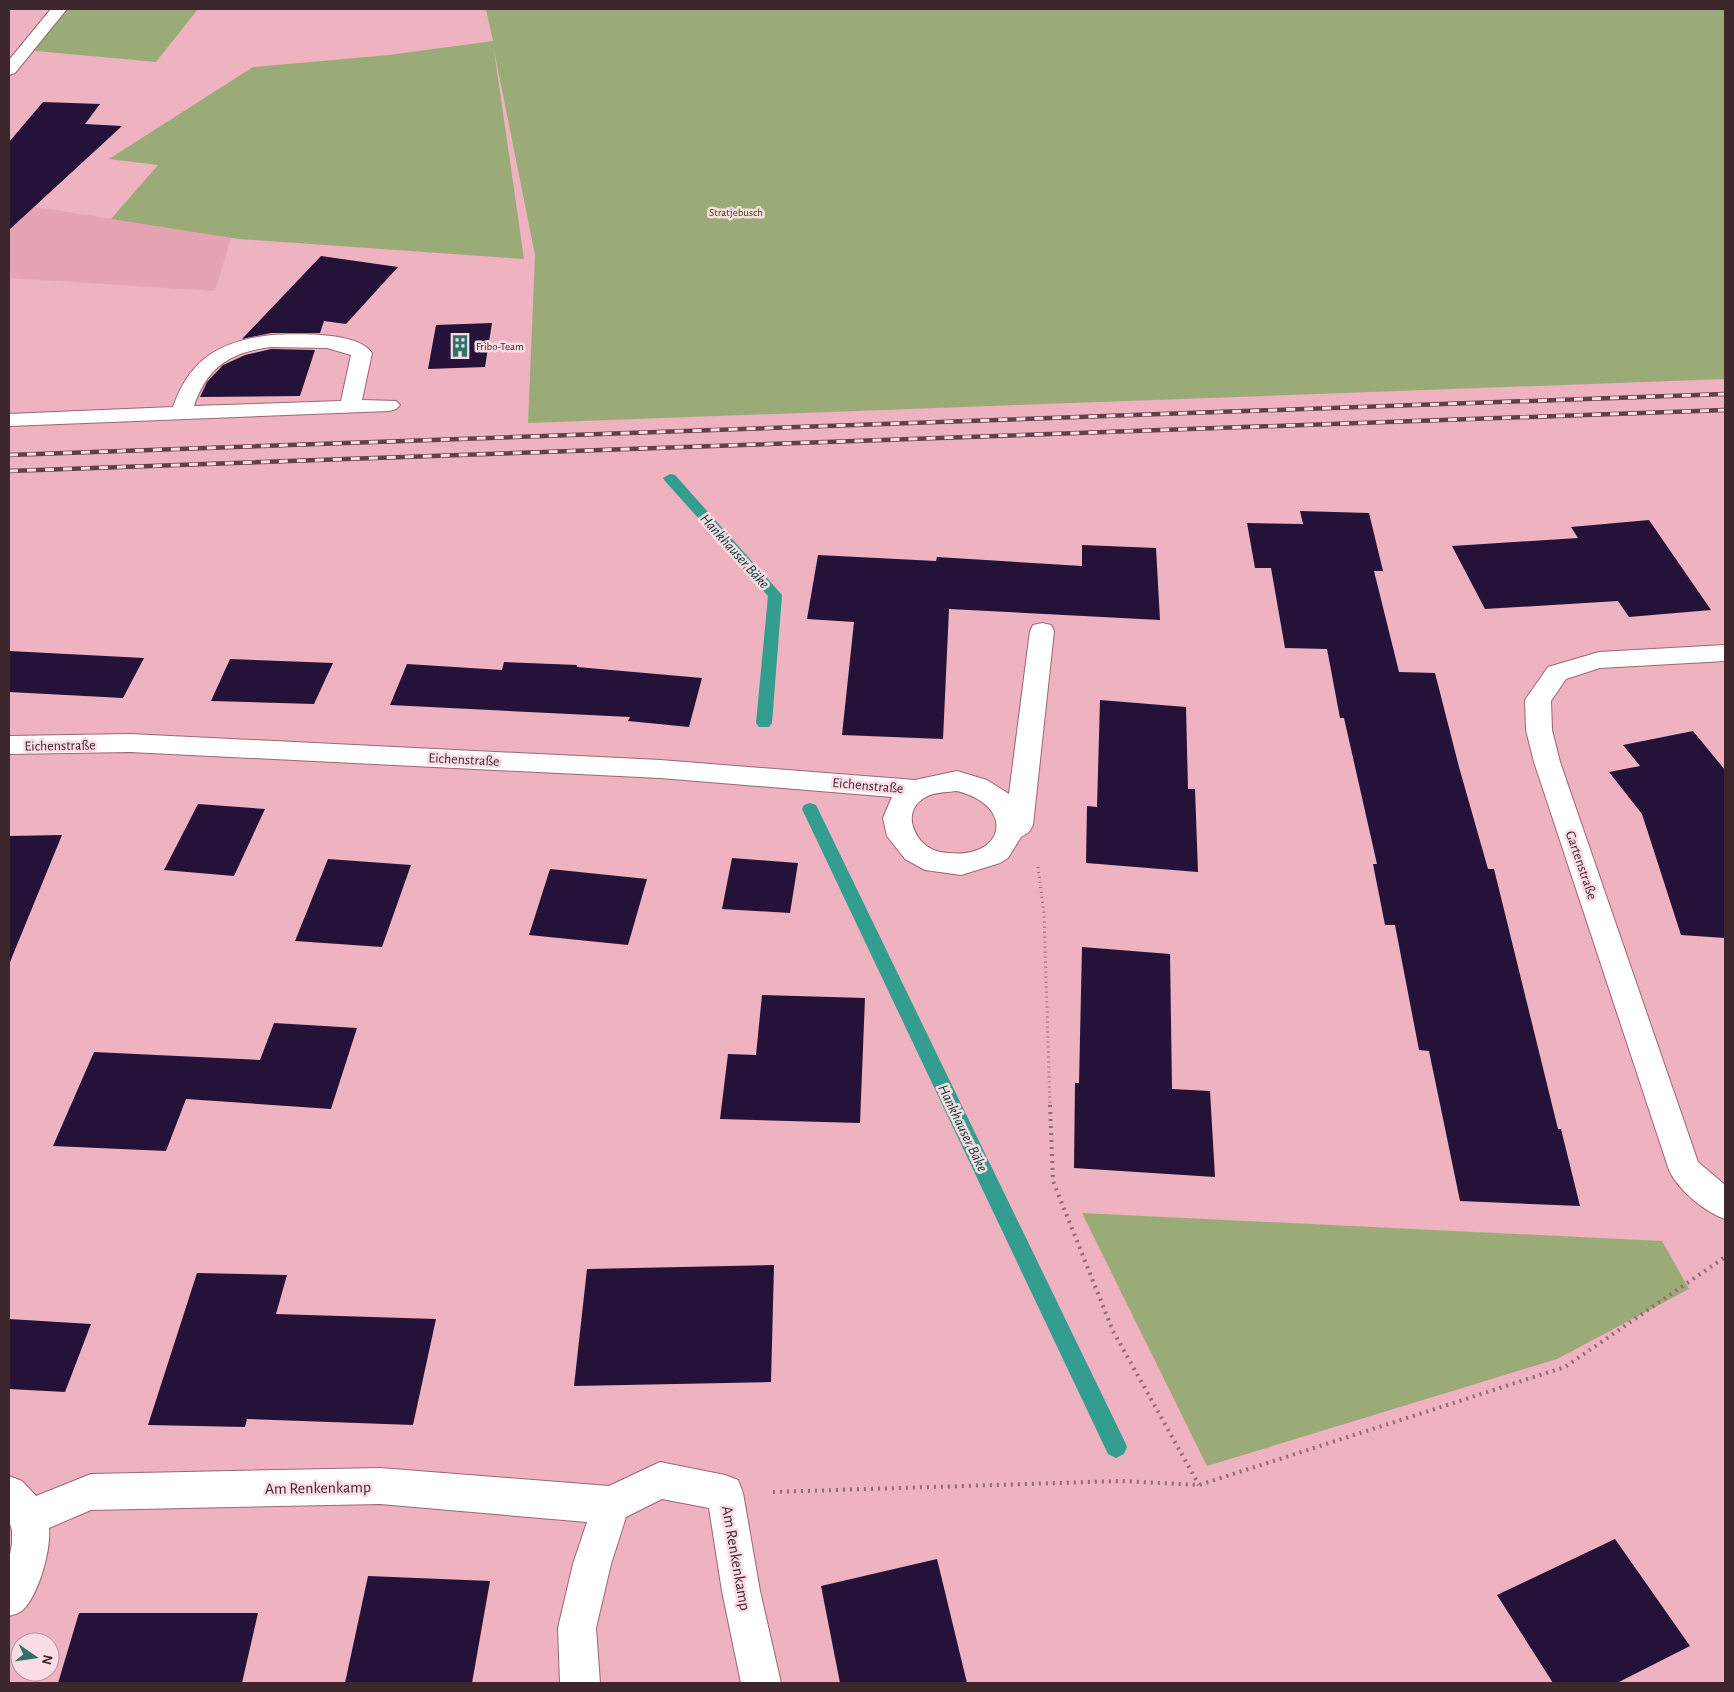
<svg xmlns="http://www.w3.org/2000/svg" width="1734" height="1692" viewBox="0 0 1734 1692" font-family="'Alegreya Sans',sans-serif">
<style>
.built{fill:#e6a3b4}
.green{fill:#9bab78}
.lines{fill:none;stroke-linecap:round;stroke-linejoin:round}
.stream{fill:#339d8f;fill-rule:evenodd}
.building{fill:#241238}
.minor-casing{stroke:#9c6674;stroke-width:2}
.path-far1{stroke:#926a74;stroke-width:3;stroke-dasharray:1 4;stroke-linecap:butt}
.path{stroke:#926a74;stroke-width:4;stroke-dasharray:2 5;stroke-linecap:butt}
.minor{fill:#fff;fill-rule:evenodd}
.rail-casing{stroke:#604149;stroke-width:4.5}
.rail{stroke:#fcdce3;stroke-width:3;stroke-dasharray:9;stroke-linecap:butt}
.labels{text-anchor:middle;stroke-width:5;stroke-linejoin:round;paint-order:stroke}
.far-park-label{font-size:11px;fill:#3a4902;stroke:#fcdce3}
.far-poi-label{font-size:11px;fill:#3d262c;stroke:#fcdce3;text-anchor:start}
.street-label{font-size:14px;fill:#3d262c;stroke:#fcdce3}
.water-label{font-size:15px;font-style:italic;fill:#00423b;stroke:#fcdce3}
.near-street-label{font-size:16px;fill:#3d262c;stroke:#fcdce3}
</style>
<rect width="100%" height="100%" fill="#eeb2c1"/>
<!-- built -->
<path class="built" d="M9,204L43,208L231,238L215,291L9,278Z"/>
<!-- green -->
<g class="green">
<path d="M59,9H198L156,62L25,50Z"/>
<path d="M486,9H1725V379L528,423L535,255L494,50L524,259L238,239L111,219L158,165L109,159L253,67L389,55L493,41Z"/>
<path d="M1082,1213L1662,1241L1689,1289L1557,1359L1207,1466Z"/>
</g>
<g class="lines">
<!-- stream -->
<g class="stream">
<path d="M670,474L675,475L782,595L772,723L769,727H759L756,723L768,596L665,481L663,478Z"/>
<path d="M810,803L816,805L818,809L1124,1440L1127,1447L1124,1454L1116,1458L1108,1454L802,809L804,805Z"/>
</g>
</g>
<!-- building -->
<g class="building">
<path d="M43,102L100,104L85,124L122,126L9,230V142Z"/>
<path d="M321,256L398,267L346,324L324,321L320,333H271L242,339Z"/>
<path d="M492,323L485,367L428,369L436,325Z"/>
<path d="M271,349L315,350L300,396L200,397L207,382L223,365L245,355Z"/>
<path d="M1300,511L1369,513L1383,571H1374L1399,672L1435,673L1459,767L1488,869H1494L1558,1129H1561L1580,1206L1460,1201L1429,1051L1419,1050L1395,925H1385L1373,864H1377L1344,718H1340L1327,649L1285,648L1271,568H1255L1247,523L1303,524Z"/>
<path d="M1649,520L1711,610L1629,617L1618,601L1485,609L1452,546L1578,538L1571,527Z"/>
<path d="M1082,545L1156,548L1160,620L949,609L943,739L842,735L854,622L807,619L818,555L936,561L937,557L1082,566Z"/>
<path d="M9,651L144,658L123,698L9,692Z"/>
<path d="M230,659L333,663L314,704L211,701Z"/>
<path d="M504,662L577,665V667L702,678L689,727L628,721L630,717L390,705L407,664L502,670Z"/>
<path d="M1100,700L1186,707L1188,789H1195L1198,872L1086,863L1087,806L1097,807Z"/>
<path d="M1693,731L1725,770V938L1681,935L1642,814L1609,772L1640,766L1623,745Z"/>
<path d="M198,804L265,809L234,876L164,870Z"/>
<path d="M62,835L10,962L9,961V836Z"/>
<path d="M732,858L798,863L790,913L722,909Z"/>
<path d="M328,859L411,865L382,947L295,941Z"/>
<path d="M550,869L647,879L628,945L529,935Z"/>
<path d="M1082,947L1170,954L1172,1089L1210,1091L1215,1177L1074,1168L1075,1083H1079Z"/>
<path d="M762,995L865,998L860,1123L720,1119L728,1054L756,1055Z"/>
<path d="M274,1023L357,1028L331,1109L186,1099L166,1151L53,1146L94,1052L260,1060Z"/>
<path d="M774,1265L771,1382L574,1386L587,1269Z"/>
<path d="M197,1273L287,1275L276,1314L436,1319L413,1425L247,1419L245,1427L148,1425Z"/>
<path d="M9,1319L91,1324L65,1392L9,1389Z"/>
<path d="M1615,1539L1690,1646L1617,1683H1553L1497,1595Z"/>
<path d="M937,1559L967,1683H840L821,1586Z"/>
<path d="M368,1576L490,1581L472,1683H345Z"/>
<path d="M79,1613H258L242,1683H58Z"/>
</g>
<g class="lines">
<defs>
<g id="minor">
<path d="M51,9H67L15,73L9,75V60Z"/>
<path d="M271,335C296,334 357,331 372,353L362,400L396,401L400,405L396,409L389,411L9,426V414L173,407C190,358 221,341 271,335ZM271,347L327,348L351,355L341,401L194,406C207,367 231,352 271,347Z"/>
<path d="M1042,623L1051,625L1054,631L1033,825L1029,832L1021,837L1008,858L1000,863L961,875L925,870L905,859L887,836L883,818L892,797L660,778L130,752L9,754V736L130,734L660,760L915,780L957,771L987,780L1009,794L1030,631L1033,625ZM957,791C1017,806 1004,859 949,853C939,853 928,849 921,841C907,824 908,804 930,795C938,792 949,792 957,791Z"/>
<path d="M1725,645V661L1600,668L1566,679L1551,701L1552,730L1560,762L1698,1162L1725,1185V1219C1705,1212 1678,1190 1669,1170L1534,762L1526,730L1525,700L1548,667L1599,652Z"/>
<path d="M660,1462L725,1475L738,1480L743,1493L760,1591L781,1683H741L722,1591L709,1508L662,1499L626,1517L611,1564L596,1628L600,1683H560L558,1628L573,1564L587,1522L380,1504L91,1510L49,1528C51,1550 39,1594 23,1610C20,1613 13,1615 9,1616V1559L12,1544V1530L9,1521V1476L22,1481L36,1496L91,1474L380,1468L609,1486Z"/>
</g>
</defs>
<!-- minor casing -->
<use href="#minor" class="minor-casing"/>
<!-- path-far1 -->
<path class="path-far1" d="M1038,867L1044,914L1050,1106"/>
<!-- path -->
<g class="path">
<path d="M1050,1105L1053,1181L1113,1331L1199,1485"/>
<path d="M773,1492L1121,1481L1199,1485L1565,1367L1725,1257"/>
</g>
<!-- minor -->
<use href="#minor" class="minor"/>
<defs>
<g id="rail">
<path d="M9,455L1725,394"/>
<path d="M9,471L1725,410"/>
</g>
</defs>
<!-- rail casing -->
<use href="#rail" class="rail-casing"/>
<!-- rail -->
<use href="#rail" class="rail"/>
</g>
<!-- icons -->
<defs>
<symbol id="building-bare" viewBox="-9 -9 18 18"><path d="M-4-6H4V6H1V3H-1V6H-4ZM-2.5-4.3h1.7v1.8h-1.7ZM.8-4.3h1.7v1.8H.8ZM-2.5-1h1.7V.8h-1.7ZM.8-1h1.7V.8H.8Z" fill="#2d7369" stroke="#fcdce3" stroke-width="2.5" paint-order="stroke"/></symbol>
</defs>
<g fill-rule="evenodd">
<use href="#building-bare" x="444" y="330" width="32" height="32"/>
</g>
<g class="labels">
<!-- far-park labels -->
<g class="far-park-label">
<text x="736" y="216">Stratjebusch</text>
</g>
<!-- far-poi labels -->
<g class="far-poi-label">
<text x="476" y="350">Fribo-Team</text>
</g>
<!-- street labels -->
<g class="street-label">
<text transform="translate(60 745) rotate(-1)" y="5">Eichenstraße</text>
<text transform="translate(464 759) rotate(3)" y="5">Eichenstraße</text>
<text transform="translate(868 785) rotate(5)" y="5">Eichenstraße</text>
<text transform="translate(1582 865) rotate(71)" y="5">Gartenstraße</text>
</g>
<!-- water labels -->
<g class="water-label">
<text transform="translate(735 551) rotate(48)" y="5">Hankhauser Bäke</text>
<text transform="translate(963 1128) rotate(64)" y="5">Hankhauser Bäke</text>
</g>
<!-- near-street labels -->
<g class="near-street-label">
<text transform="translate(318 1487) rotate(-1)" y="6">Am Renkenkamp</text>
<text transform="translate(737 1558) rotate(80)" y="6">Am Renkenkamp</text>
</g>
</g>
<!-- border -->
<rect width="1734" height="1692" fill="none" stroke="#3d262c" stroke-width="20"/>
<!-- north arrow -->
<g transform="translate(35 1657) rotate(103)"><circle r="24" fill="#fcdce3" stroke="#b0939a"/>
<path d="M0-4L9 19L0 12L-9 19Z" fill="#2d7369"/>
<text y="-8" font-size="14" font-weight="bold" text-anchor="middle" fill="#3d262c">N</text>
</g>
</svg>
